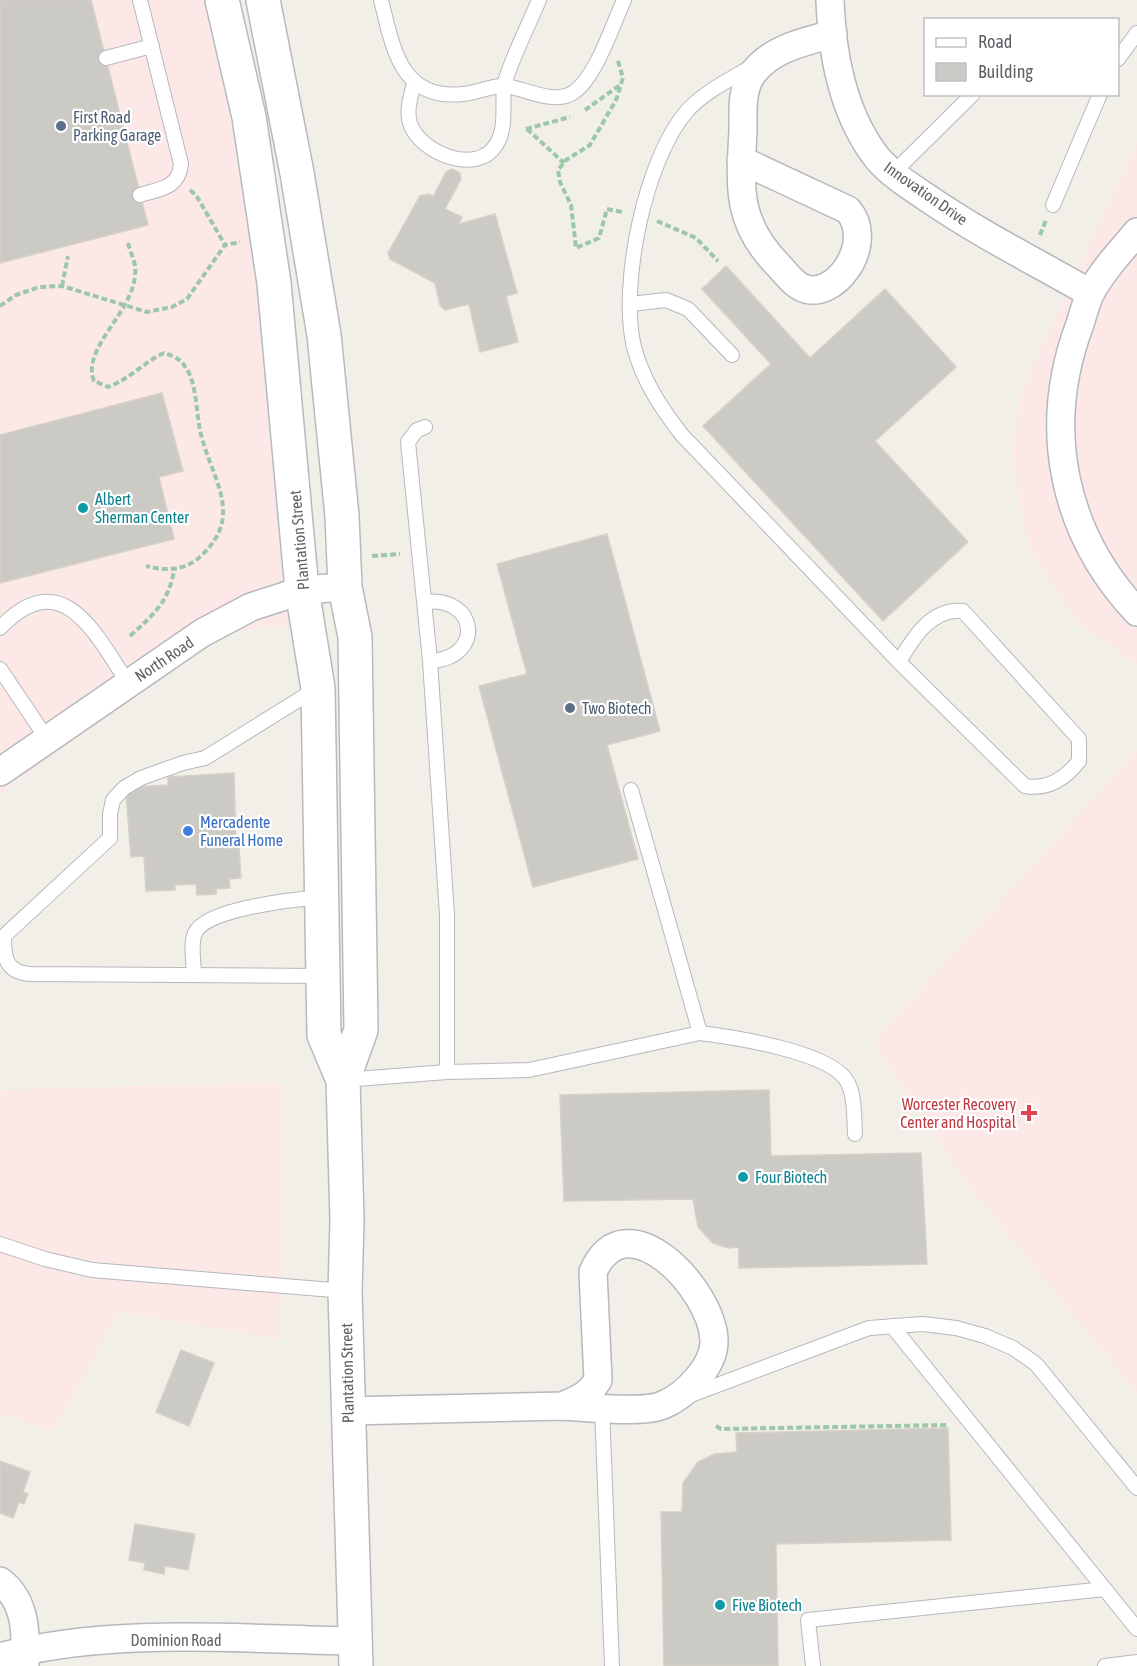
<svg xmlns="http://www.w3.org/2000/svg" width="1137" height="1666" viewBox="0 0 1137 1666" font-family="'Asap Condensed',sans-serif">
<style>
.medical{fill:#fce8e6}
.building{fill:#cccac5;stroke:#d6d1c6;stroke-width:1.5}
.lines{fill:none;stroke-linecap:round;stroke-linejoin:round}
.lane-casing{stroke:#b5b8bc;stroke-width:16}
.street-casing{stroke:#b5b8bc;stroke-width:30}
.secondary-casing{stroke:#b6babf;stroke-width:36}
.path{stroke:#9cc7a9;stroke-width:4;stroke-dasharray:6 3;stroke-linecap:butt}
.lane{stroke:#fff;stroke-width:14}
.street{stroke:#fff;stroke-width:27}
.secondary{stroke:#fff;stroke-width:33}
.service-dot{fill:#5c6f8a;stroke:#fff;stroke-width:2}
.culture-dot{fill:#0f9aa8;stroke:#fff;stroke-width:2}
.shop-dot{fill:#3f7fe0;stroke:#fff;stroke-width:2}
.health-dot{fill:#e0444e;stroke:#fff;stroke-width:2}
.labels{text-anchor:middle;stroke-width:4.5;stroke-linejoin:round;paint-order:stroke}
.service-label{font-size:16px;fill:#4e5e75;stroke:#fff;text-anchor:start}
.street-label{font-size:16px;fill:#5f6368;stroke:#fff}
.culture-label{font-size:16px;fill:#0d838f;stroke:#fff;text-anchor:start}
.shop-label{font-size:16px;fill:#366cbe;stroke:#fff;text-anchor:start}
.health-label{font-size:16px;fill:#be3a42;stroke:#fff;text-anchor:end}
</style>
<rect width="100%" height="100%" fill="#f1efe8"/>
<!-- medical -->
<g class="medical">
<path d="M0,0H205L258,249L294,624L227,633L0,793Z"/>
<path d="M1137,142V665L1076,622L1029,548L1011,454L1022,390Z"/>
<path d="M1137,750V1394L968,1185L874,1041Z"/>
<path d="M282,1082L280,1340L118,1311L55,1431L0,1414V1090Z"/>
</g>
<!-- building -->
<g class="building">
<path d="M0,0H91L148,225L0,263Z"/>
<path d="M452,169L460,173L461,179L445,209L462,217L459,224L495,214L517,293L506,296L518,342L480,352L469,304L445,310L440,305L435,283L390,259L388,253L420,196L429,194L433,197L446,172Z"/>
<path d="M726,266L810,358L885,289L956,367L875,441L968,542L883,621L703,426L771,364L702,289Z"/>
<path d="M162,393L183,471L159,477L174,539L0,583V435Z"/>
<path d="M607,534L660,731L607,745L638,859L533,887L479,686L527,674L497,564Z"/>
<path d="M234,773L236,847H239L241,878L229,879L230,888L216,889V894L197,895L196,884L175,885V890L146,891L144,856L131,857L126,794L133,787L168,785V777Z"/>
<path d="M769,1090L771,1156L921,1153L927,1264L739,1268V1247L728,1248L713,1243L698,1227L693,1199L564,1201L560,1095Z"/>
<path d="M181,1350L214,1363L189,1426L156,1412Z"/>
<path d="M948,1428L951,1540L776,1544L778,1666H664L661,1512H682L683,1483L698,1462L715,1454L737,1452L736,1433Z"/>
<path d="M0,1461L30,1472L23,1492L28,1494L24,1504L19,1502L13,1518L0,1513Z"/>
<path d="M135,1524L195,1534L188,1570L165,1566L164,1574L144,1570L145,1563L129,1560Z"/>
</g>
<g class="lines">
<defs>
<g id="lane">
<path d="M140,0L181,164C179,188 160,189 140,195"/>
<path d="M381,0C393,47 400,101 463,94C477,93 495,84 508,86C527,90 556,105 574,92C596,77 613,24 624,0"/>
<path d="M106,58L152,46"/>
<path d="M1118,59L1137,33"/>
<path d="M751,67C729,80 704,92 687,111C645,159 619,286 634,347C643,381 661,408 682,435L899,662L1025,786C1048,790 1065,779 1079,761V739L963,611C931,608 913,638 899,662"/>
<path d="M414,83C411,96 406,110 410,123C419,153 477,176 496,145C507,128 502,105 504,86C508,66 530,22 539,0"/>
<path d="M893,173L973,94"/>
<path d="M1053,205L1100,94"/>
<path d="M631,304L666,300L688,309L732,355"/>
<path d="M425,602C478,596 485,658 430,661"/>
<path d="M0,628C62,563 95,633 128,683"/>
<path d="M0,669L47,739"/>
<path d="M316,689L205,758L183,763L141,778L124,788L113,800L110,814V838L4,936C4,957 5,972 30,974L323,976"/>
<path d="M194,975C194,963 190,944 195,933C206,908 298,899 323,897"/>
<path d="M700,1033C732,1037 834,1052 848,1083C855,1098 854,1117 855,1134"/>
<path d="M447,1072L529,1070L700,1033L631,790"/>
<path d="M343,1080L447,1072V915L430,661L408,442L417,430L425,427"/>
<path d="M0,1244L45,1259L92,1270L345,1291"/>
<path d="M892,1326L1137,1629"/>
<path d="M691,1395L869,1328L923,1324L956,1328L985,1336L1013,1348L1036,1364L1137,1488"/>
<path d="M602,1408L612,1666"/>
<path d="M813,1666L808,1620L1105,1589"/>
<path d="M1105,1666L1137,1662"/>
</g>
<g id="street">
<path d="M830,0C832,55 843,115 878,159C892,175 911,187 929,199C980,234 1036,262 1090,293"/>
<path d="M741,160L848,210C877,244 833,304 801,287C792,283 785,272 778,265C736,222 740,187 743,131C743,112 741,89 753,73C772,48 804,42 833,34"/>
<path d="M1137,232C1121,251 1102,271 1090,294C1086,303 1083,314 1080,324C1041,427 1062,532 1137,612"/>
<path d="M0,772L202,633L251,607L285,596L302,590L345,587"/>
<path d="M348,1411L562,1406C578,1400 589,1395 598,1380L593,1272C626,1197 712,1289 714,1340C715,1366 685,1396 663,1405C643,1414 586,1407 562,1406"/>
<path d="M0,1581C27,1602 26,1634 25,1666"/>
<path d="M0,1657C108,1627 242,1639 353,1641"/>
</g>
<g id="secondary">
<path d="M222,0L249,117L274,283L302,590L318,688L324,1035L343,1080"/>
<path d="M263,0L297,173L324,335L342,516L345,587L355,637L361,1030L343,1080L347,1220L345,1291L356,1666"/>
</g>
</defs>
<!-- lane casing -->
<use href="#lane" class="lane-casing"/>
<!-- street casing -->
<use href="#street" class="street-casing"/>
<!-- secondary casing -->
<use href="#secondary" class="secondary-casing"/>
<!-- path -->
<g class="path">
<path d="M618,61L623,78L616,100L590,145L566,160L558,170L560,182L571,205L576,248L599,238L607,209L622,212"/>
<path d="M585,110L620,85"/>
<path d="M526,129L570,117"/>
<path d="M527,129L564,163"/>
<path d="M190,190L196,195L225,245"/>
<path d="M657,221L696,238L718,261"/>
<path d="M1040,235L1046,220"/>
<path d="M128,243C130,251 134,259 135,266C140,309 80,346 94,381L108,387C130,379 144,362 164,353C174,356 181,359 186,368C197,384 196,412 200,430C210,478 246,514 201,556C185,571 165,571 146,566"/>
<path d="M62,286L68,256"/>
<path d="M0,306L16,295L39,287L62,286L147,312L172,307L187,299L225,245L240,242"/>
<path d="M372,556L400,554"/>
<path d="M130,636C153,615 169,602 174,570"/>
<path d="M716,1426L721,1429L948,1425"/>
</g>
<!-- lane -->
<use href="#lane" class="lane"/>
<!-- street -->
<use href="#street" class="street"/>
<!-- secondary -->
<use href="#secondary" class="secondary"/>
</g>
<!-- markers -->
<g class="service-dot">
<circle cx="61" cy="126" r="6"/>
<circle cx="570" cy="708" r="6"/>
</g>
<g class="culture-dot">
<circle cx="83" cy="508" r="6"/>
<circle cx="743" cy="1177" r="6"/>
<circle cx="720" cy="1605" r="6"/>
</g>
<circle class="shop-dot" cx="188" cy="831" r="6"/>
<path class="health-dot" d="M1026 1104h6v6h6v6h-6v6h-6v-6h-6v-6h6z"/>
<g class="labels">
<!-- service labels -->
<g class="service-label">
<text x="73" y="123">First Road<tspan x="73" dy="18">Parking Garage</tspan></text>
<text x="582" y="714">Two Biotech</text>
</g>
<!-- street labels -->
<g class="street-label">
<text transform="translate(926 193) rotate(35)" y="6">Innovation Drive</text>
<text transform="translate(299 540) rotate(-95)" y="6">Plantation Street</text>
<text transform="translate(164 659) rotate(-34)" y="6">North Road</text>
<text transform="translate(347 1373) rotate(-91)" y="6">Plantation Street</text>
<text x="176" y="1646">Dominion Road</text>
</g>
<!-- culture labels -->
<g class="culture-label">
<text x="95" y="505">Albert<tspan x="95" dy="18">Sherman Center</tspan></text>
<text x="755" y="1183">Four Biotech</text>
<text x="732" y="1611">Five Biotech</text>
</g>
<!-- shop labels -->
<g class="shop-label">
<text x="200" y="828">Mercadente<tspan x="200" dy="18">Funeral Home</tspan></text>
</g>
<!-- health labels -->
<g class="health-label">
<text x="1016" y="1110">Worcester Recovery<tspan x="1016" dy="18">Center and Hospital</tspan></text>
</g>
</g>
<!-- legend -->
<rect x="924" y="18" width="195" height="78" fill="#ffffff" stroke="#bfc1c3" stroke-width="1.5"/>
<rect x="936" y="38" width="30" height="9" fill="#ffffff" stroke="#bfc1c3" stroke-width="1.5"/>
<text x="978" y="48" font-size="18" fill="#5f6368">Road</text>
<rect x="936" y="63" width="30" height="18" fill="#cccac5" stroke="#bfc1c3" stroke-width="1.5"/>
<text x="978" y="78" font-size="18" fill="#5f6368">Building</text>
</svg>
